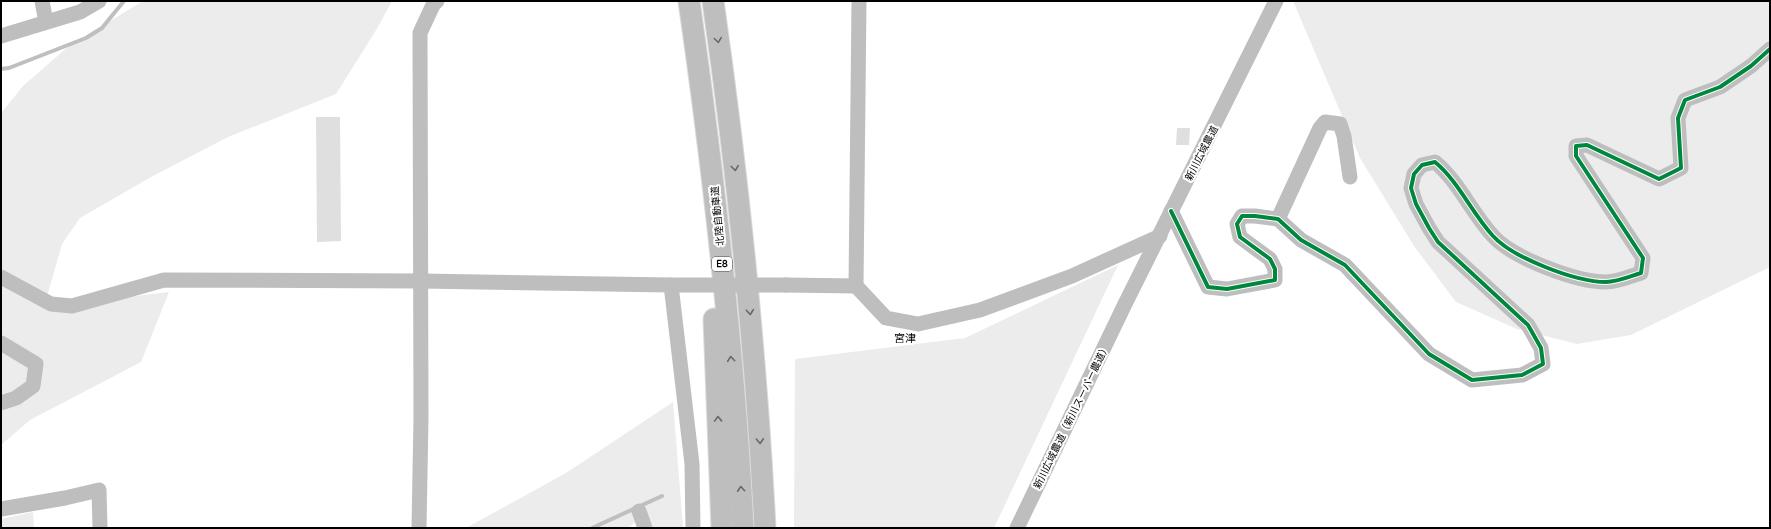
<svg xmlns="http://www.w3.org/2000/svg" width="1771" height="529" viewBox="0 0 1771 529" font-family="'Varela Round','Noto Sans JP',sans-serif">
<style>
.green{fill:#ececec}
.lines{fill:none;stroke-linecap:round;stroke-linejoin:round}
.stream{stroke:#bfbfbf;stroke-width:4}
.building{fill:#dfdfdf}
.highway-casing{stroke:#dbdbdb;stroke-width:23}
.minor{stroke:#bebebe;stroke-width:15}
.highway{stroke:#bebebe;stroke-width:21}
.minor-bridge{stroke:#bebebe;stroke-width:15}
.cycleway-casing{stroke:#fff;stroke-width:6}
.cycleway{stroke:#00873e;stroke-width:4}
.oneway{stroke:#686868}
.labels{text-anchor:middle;stroke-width:4;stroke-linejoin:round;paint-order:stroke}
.shield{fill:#fff;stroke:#4c4c4c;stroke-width:1}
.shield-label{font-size:9px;font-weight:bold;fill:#000}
.street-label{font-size:10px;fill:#000;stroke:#fff}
.neighbourhood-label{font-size:11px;fill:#000;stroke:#fff}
</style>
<rect width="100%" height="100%" fill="#fff"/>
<!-- green -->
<g class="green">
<path d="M143,1H392L378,27L336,94L228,137L151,177L80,218L62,244L44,307L169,292L141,362L30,420L1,445V113L23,86L69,46Z"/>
<path d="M1293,1H1770V267L1631,335L1577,344L1517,329L1456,302L1414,246L1360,158Z"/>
<path d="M1118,265L994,528H794L795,359L965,338Z"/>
<path d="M673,402L683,528H648L643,516L628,528H466L566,473Z"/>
<path d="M33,512L34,528H1V519Z"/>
</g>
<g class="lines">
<!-- stream -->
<g class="stream">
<path d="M1,69L9,68L86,38L102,28L124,1"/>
<path d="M592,528L662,496"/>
</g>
</g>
<!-- building -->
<g class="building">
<path d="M316,117H340L341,241L317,242Z"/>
<path d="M1177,128H1190L1189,145H1176Z"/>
</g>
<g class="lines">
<defs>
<g id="highway">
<path d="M689,1C714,176 734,352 743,528"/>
<path d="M713,1C738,176 756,351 765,528"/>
<path d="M714,319L722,528"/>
</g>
</defs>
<!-- highway casing -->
<use href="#highway" class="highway-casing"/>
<!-- minor -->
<g class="minor">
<path d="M42,1L46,22"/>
<path d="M859,1L856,286L886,318L918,324L980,310L1072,276L1160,236"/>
<path d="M1,36L80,12L99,1"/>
<path d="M1171,211L1208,287L1227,289L1275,280V269L1270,259L1240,237L1237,224L1242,216H1255L1278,219L1301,240L1345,265L1429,354L1472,380L1522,375L1543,364L1541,348L1528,325L1438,242L1429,228L1416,204L1411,188L1414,174L1422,165L1435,162C1459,182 1471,212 1493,236C1513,258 1576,282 1606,282C1617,282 1631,276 1641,273L1643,258L1576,156V146L1587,145L1659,179L1681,168L1678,118L1685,100L1720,87L1751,66L1770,49"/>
<path d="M1278,219L1320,128L1325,122L1340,124L1344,136L1350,177"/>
<path d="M1,277L51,304L72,306L164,280L421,281L671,285L692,464L693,528"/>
<path d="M786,285L856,286"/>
<path d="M1,343L36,364L33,386L16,398L1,403"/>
<path d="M1,509L65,498L99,490L100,528"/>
<path d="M639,511L645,528"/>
<path d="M419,528L421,418L420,33L433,5L437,1"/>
<path d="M1017,528L1125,304L1276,1"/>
</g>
<!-- highway -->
<use href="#highway" class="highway"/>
<!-- minor-bridge -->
<path class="minor-bridge" d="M671,285H786"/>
<defs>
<path id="cycleway" d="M1171,211L1208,287L1227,289L1275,280V269L1270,259L1240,237L1237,224L1242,216H1255L1278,219L1301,240L1345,265L1429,354L1472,380L1522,375L1543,364L1541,348L1528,325L1438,242L1429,228L1416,204L1411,188L1414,174L1422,165L1435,162C1459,182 1471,212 1493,236C1513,258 1576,282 1606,282C1617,282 1631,276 1641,273L1643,258L1576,156V146L1587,145L1659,179L1681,168L1678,118L1685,100L1720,87L1751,66L1770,49"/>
</defs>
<!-- cycleway casing -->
<use href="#cycleway" class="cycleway-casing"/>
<!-- cycleway -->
<use href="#cycleway" class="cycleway"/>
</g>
<!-- one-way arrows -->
<defs><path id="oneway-chevron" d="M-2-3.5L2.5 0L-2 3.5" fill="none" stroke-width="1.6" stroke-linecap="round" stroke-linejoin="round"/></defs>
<g class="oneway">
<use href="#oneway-chevron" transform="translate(718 40) rotate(82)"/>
<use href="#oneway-chevron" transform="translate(735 168) rotate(83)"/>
<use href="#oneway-chevron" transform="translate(750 312) rotate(85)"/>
<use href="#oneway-chevron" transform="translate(731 359) rotate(-95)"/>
<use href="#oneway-chevron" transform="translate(718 419) rotate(-92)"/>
<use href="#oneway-chevron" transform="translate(760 441) rotate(87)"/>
<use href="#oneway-chevron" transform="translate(741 489) rotate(-94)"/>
</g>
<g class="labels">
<!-- shield labels -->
<rect class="shield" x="712" y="257" width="20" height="14" rx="3"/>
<g class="shield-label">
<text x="722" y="267">E8</text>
</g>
<!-- street labels -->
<g class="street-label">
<text transform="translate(1201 153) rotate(-63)" y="4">新川広域農道</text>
<text transform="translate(717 216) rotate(-96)" y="4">北陸自動車道</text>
<text transform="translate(1071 416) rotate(-64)" y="4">新川広域農道（新川スーパー農道）</text>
</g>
<!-- neighbourhood labels -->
<g class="neighbourhood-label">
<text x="905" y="342">宮津</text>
</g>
</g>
<!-- border -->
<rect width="1771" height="529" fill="none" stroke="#000000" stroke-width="4"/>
</svg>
